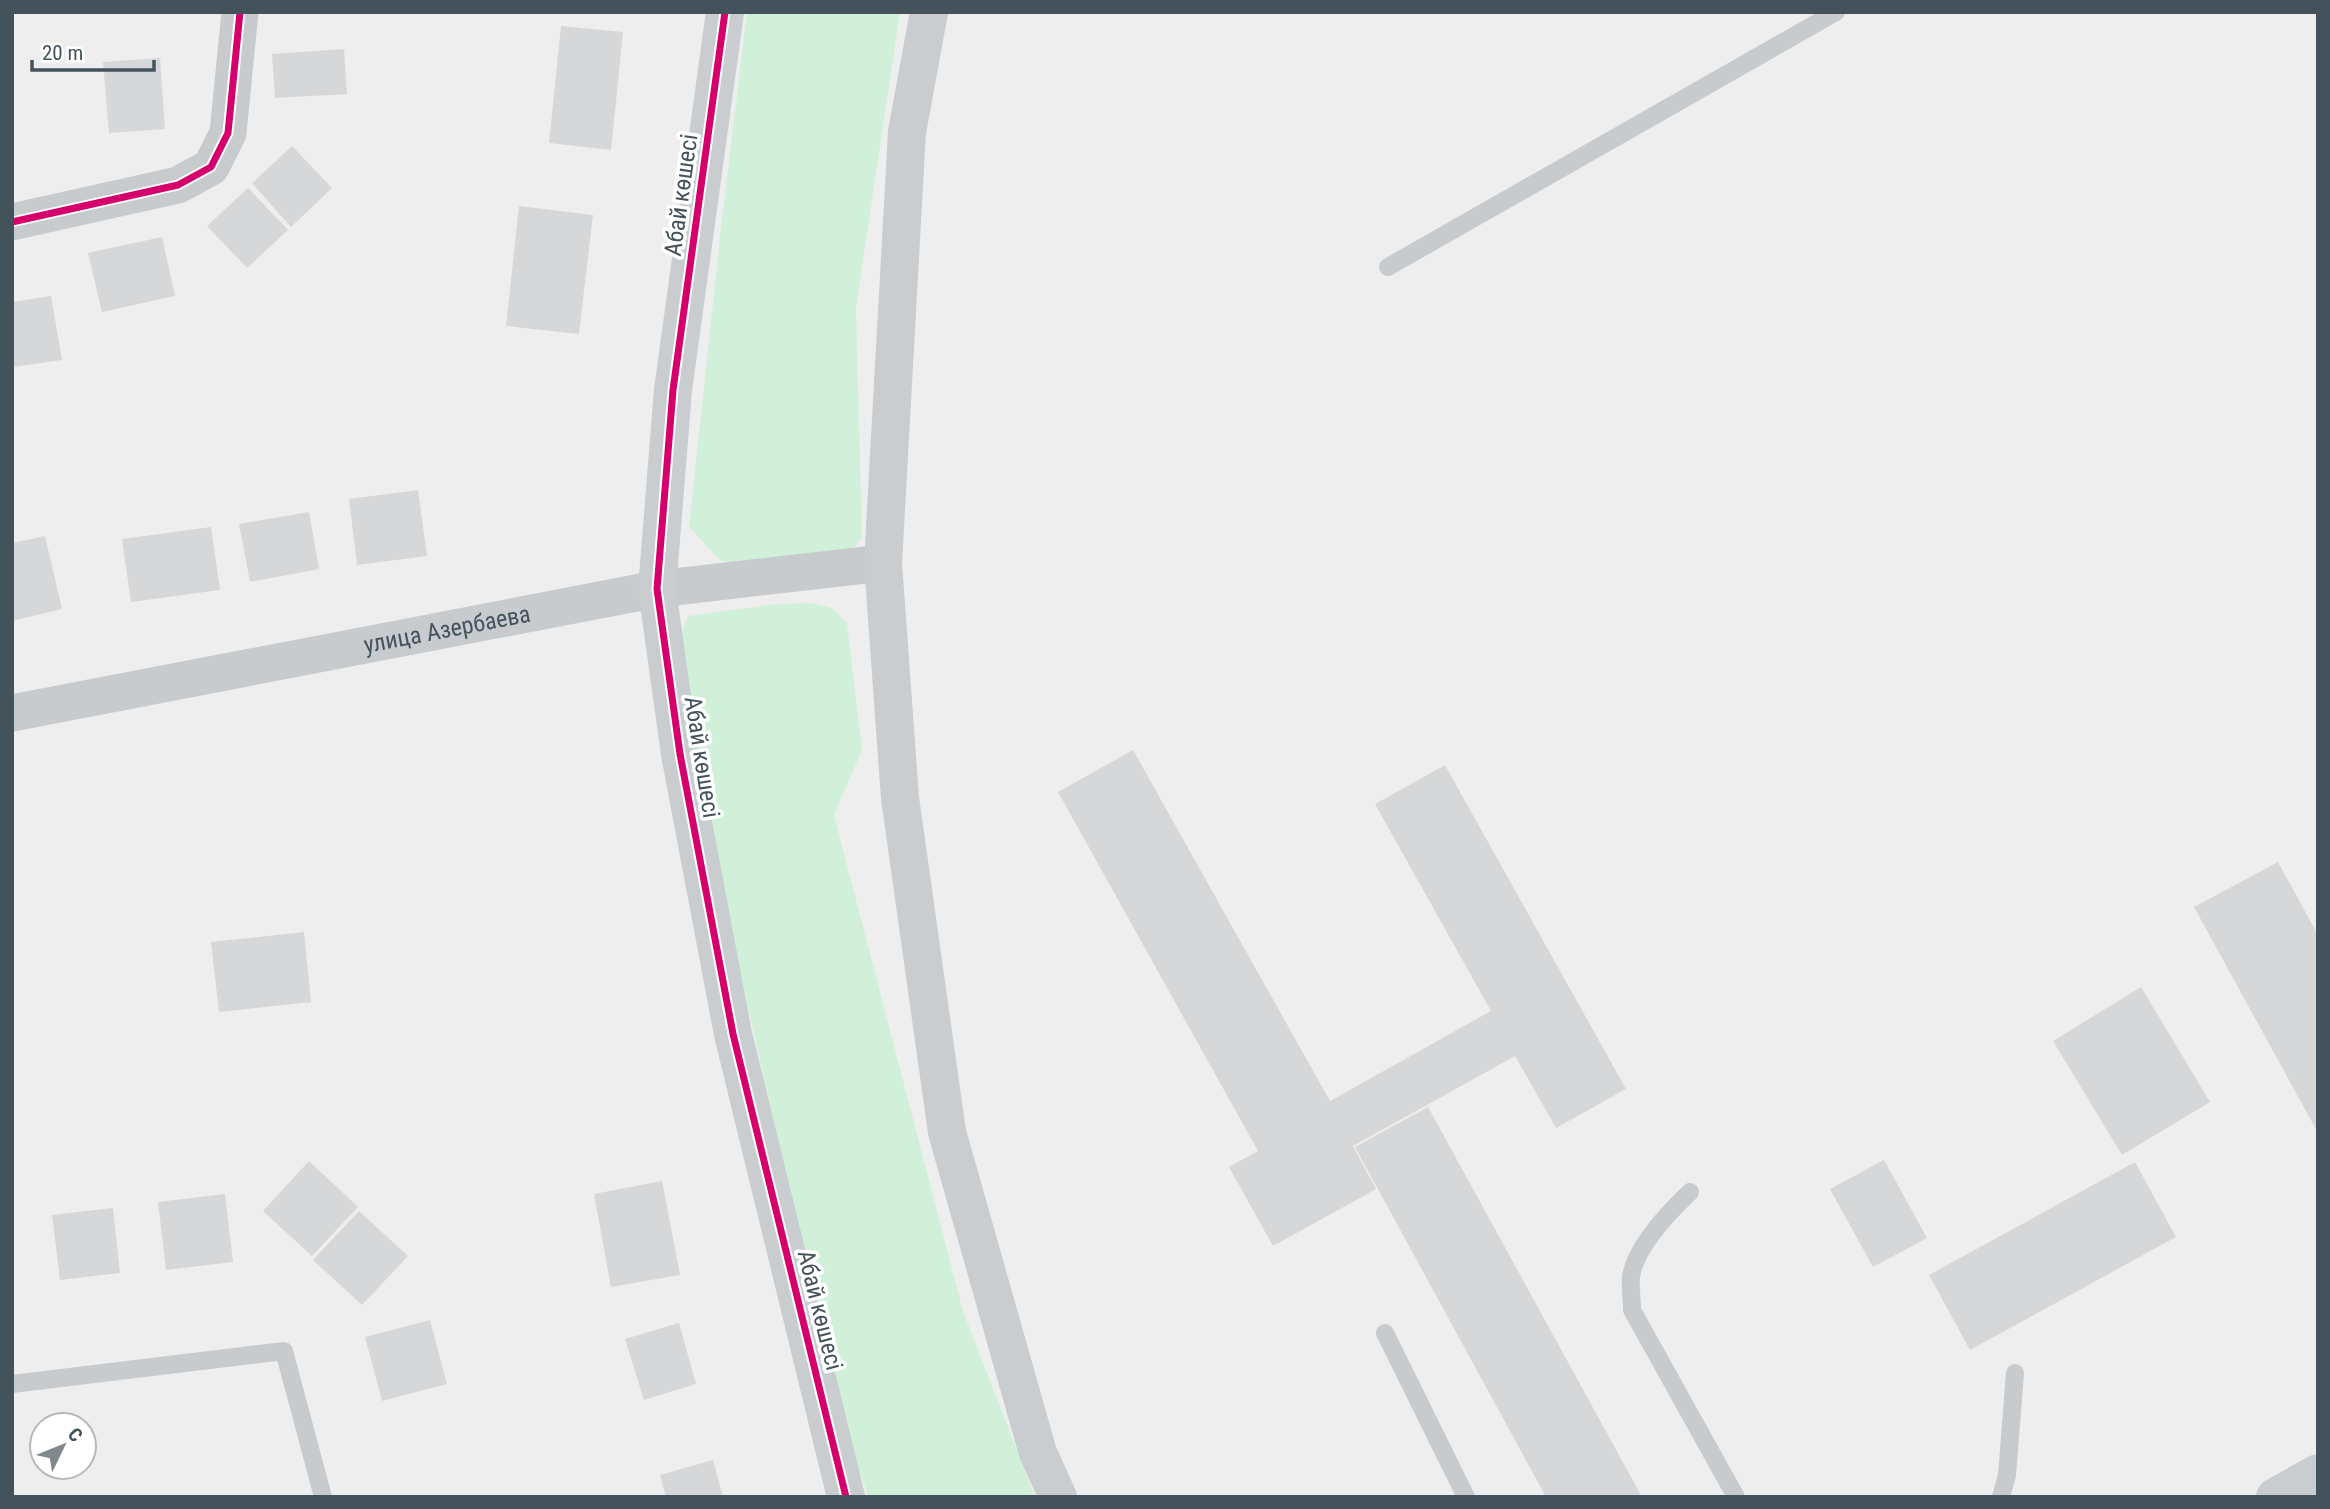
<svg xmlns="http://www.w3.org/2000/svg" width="2330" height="1509" viewBox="0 0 2330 1509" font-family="'Roboto Condensed',sans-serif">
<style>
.green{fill:#d1f0d9}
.building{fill:#d6d7d8}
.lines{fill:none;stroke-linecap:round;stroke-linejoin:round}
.lane{stroke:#c7cbcd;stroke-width:18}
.street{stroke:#c7cbcd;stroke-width:37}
.secondary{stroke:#c9cdcf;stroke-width:38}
.cycleway-casing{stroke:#fff;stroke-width:11}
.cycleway{stroke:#d6006c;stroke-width:7}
.labels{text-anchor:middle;stroke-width:7;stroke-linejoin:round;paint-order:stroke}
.street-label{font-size:24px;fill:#44535b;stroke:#fff}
</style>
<rect width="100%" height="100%" fill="#efeeee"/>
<!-- green -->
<g class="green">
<path d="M747,12H900L856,308L862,537L849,554L755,569L720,560L689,527L722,219Z"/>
<path d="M811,603L832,608L847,623L862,750L834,815L963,1311L1035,1497H869L847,1440L716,868L674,653L688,616L776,604Z"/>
</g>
<!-- building -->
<g class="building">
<path d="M561,26L623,32L611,150L549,143Z"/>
<path d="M344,49L347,94L275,98L272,54Z"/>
<path d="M160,58L165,129L109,133L103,62Z"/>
<path d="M292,146L332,188L291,227L252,183Z"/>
<path d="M248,188L288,230L247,268L207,226Z"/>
<path d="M519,206L593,215L579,334L506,326Z"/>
<path d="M162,237L175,296L102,312L88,253Z"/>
<path d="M51,296L62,360L12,367V302Z"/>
<path d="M418,490L427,556L357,565L349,499Z"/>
<path d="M309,512L319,569L250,582L239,524Z"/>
<path d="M211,527L220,590L131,602L122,539Z"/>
<path d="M45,536L62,609L12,621V543Z"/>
<path d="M1133,750L1330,1101L1491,1011L1375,804L1445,765L1626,1089L1556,1128L1515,1056L1353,1146L1376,1189L1273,1246L1229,1167L1258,1151L1058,792Z"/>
<path d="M2278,862L2318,935V1133L2194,907Z"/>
<path d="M304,932L311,1002L219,1012L211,942Z"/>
<path d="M2141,987L2210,1102L2122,1155L2053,1041Z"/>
<path d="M1428,1107L1642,1497H1546L1355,1147Z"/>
<path d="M1884,1160L1927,1238L1873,1267L1830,1189Z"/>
<path d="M309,1161L358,1207L312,1256L263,1211Z"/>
<path d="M2135,1162L2176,1237L1970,1350L1929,1275Z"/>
<path d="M662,1181L680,1275L611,1287L594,1194Z"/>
<path d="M225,1194L233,1262L166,1270L158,1202Z"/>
<path d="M113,1208L120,1273L60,1280L52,1215Z"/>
<path d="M359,1211L408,1256L362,1305L313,1260Z"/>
<path d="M430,1320L447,1384L382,1401L365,1337Z"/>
<path d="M679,1323L696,1384L644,1400L625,1339Z"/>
<path d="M713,1460L723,1497H666L660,1475Z"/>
</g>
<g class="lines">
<!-- lane -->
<g class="lane">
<path d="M1388,267L1836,12"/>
<path d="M1690,1192C1669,1212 1635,1247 1631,1277C1630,1287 1632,1299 1632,1310L1736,1497"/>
<path d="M1385,1333L1466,1497"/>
<path d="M12,1384L284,1351L323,1497"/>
<path d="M2001,1497L2007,1475L2015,1373"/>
</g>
<!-- street -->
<g class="street">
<path d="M12,222L178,185L211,167L228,133L240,12"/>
<path id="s1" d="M12,713L657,589L883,563"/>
</g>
<!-- secondary -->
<g class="secondary">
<path d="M725,12L673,390L657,589L680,754L733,1034L846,1497"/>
<path d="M929,12L907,132L883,563L900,798L947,1132L1038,1453L1058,1497"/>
<path d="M2275,1497L2318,1473"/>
</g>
<defs>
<g id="cycleway">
<path d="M725,12L673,390L657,589L680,754L733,1034L846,1497"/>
<path d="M12,222L178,185L211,167L228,133L240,12"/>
</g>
</defs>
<!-- cycleway casing -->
<use href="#cycleway" class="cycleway-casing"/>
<!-- cycleway -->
<use href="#cycleway" class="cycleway"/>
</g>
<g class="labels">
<!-- street labels -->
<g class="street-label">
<text transform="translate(681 195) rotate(-82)" y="8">Абай көшесі</text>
<text dy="8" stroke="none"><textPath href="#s1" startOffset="443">улица Азербаева</textPath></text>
<text transform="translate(702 757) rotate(81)" y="8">Абай көшесі</text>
<text transform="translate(820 1310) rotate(76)" y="8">Абай көшесі</text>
</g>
</g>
<!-- border -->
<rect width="2330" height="1509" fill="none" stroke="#44535b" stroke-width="28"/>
<!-- north arrow -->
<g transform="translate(63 1446) rotate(47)"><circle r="33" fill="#ffffff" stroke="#b4babd" stroke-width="2"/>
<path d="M0-5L12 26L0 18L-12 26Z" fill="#80898e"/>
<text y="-10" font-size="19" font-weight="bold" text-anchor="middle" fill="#44535b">С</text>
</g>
<!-- scale -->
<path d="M32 60v10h122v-10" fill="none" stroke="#44535b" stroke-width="3.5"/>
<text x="42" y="60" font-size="21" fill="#44535b" stroke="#ffffff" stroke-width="5" paint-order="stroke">20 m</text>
</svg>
